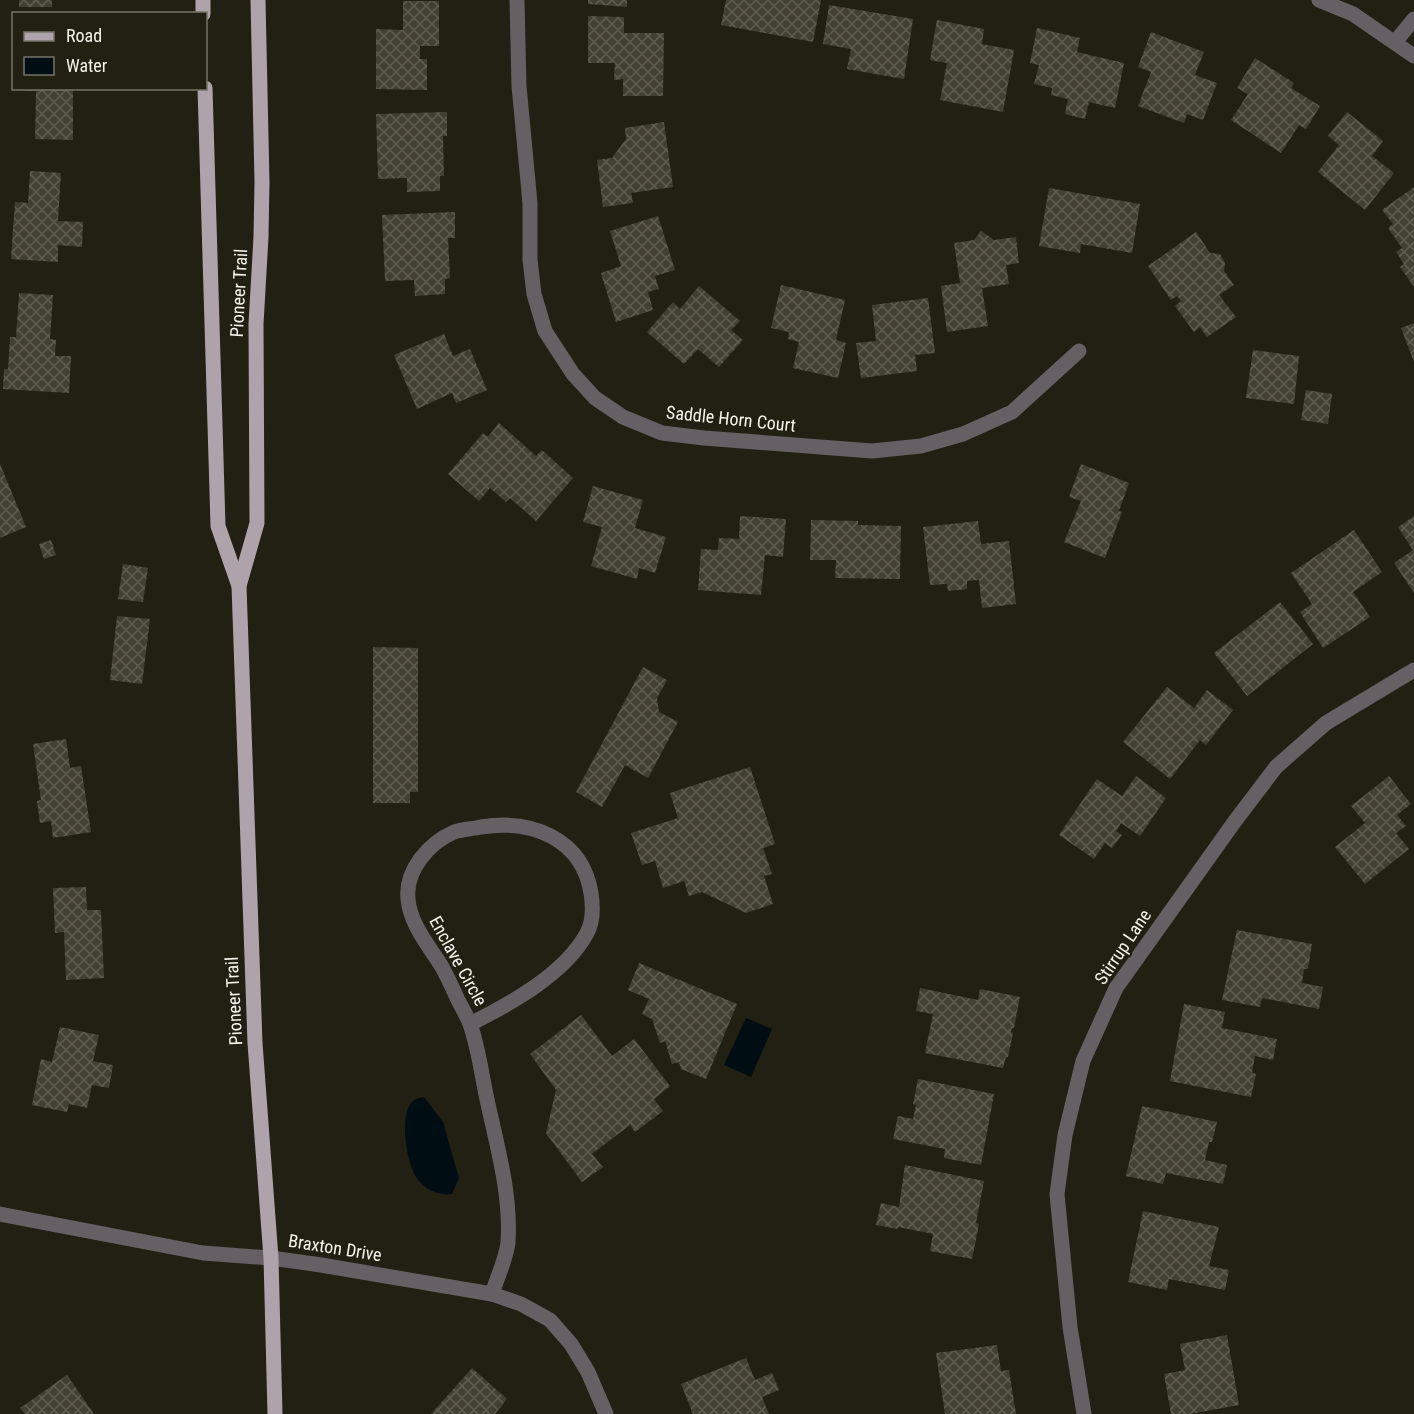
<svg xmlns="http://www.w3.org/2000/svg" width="1414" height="1414" viewBox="0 0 1414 1414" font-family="'Roboto Condensed',sans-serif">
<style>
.water{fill:#000e13}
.building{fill:url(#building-cross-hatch)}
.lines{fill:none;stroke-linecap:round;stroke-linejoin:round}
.minor{stroke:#666064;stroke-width:15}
.major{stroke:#aea3ab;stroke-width:15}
.labels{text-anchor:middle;stroke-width:4.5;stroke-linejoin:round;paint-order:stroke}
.street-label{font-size:18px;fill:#f5f3eb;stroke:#221f13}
</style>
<defs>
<pattern id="building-cross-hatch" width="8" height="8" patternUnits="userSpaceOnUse" patternTransform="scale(1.5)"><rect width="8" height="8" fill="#434033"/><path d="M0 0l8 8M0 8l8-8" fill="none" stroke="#5f5c51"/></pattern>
</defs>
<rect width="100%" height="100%" fill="#221f13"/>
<!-- water -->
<g class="water">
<path d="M746,1018L772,1029L751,1077L724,1065Z"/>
<path d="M424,1097L443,1122L459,1178L452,1194C440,1196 426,1190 418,1180C407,1166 399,1118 411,1103C414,1099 419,1098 424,1097Z"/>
</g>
<!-- building -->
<g class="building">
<rect x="19" y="0" width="33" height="7"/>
<path d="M588,0H627V7L588,4Z"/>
<path d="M726,0H821L813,42L721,25Z"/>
<path d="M403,1H439V46H420V59H427V90L376,89V29L403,30Z"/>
<path d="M829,5L913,19L904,79L847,69L851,49L823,44Z"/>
<path d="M588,16L624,17V33H664L663,96H623V79L614,80L615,63H588Z"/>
<path d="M937,20L984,29L982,44L1014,50L1003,112L940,100L947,63L930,60Z"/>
<path d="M1037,28L1080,38L1077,52L1124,63L1115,108L1089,102L1085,119L1065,114L1068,99L1051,95L1052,88L1034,84L1039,65L1030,63Z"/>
<path d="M1151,32L1204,52L1195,75L1217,83L1203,120L1187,114L1184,123L1138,106L1151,72L1138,67Z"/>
<path d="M1255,58L1294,83L1291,88L1320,106L1306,129L1299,125L1281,153L1231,120L1248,94L1237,88Z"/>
<path d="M23,88H73V140L35,139L36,91H23Z"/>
<path d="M447,112V136H443L444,176H440V191L407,192V178L378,179L376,114Z"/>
<path d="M1347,112L1383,141L1372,156L1394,173L1365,210L1318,172L1339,145L1328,136Z"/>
<path d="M664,122L673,187L631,193L633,203L603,207L597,160L612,158L626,139L625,128Z"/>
<path d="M30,171L61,173L58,221L83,222L82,247L58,245V262L11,259L15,202L28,203Z"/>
<path d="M1414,187V287L1400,267L1404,264L1396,252L1402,248L1388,228L1393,224L1382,210Z"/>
<path d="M1049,188L1140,204L1132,253L1081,244L1080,253L1039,246Z"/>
<path d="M455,212V238H448L450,278L445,279V294L415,296L414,280L385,281L382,215Z"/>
<path d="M658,216L675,270L655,276L659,289L648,292L653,310L616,322L601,273L621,266L610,231Z"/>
<path d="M981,231L994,240L1016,237L1019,263L1006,265L1009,284L982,288L988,326L947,332L941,286L960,283L954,243L974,240Z"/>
<path d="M1196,232L1210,253L1220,254L1225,263L1224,271L1234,285L1219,295L1236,317L1207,337L1200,327L1194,332L1175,306L1181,301L1177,296L1171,300L1148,266Z"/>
<path d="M781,285L845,300L836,340L846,343L838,378L793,368L799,342L788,339L789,332L771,328Z"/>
<path d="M699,286L740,321L731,330L743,340L719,367L698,349L684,364L647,332L673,302L680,309Z"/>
<path d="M19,293L53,295L50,339L56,340L55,356H71L69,393L3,389L4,369H8L10,337H16Z"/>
<path d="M928,298L935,353L915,355L917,371L861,378L856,343L876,341L872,305Z"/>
<path d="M1414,323V362L1401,328Z"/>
<path d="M444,334L453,356L470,349L487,390L456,403L452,393L417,409L394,355Z"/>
<path d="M1253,350L1299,356L1294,404L1246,398Z"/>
<path d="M1306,390L1332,394L1328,424L1301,420Z"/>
<path d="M499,423L536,456L542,450L573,478L536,521L510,498L506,502L490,488L479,501L448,474L483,433L488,437Z"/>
<path d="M0,464L26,527L0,538Z"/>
<path d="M1081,464L1129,483L1119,511L1122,512L1105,558L1064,542L1081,501L1069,497Z"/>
<path d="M593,486L643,500L635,528L666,537L655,573L639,568L637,579L591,566L602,527L583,522Z"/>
<path d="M740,516L786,519L783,557L765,555L761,595L698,590L701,549L718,550L719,538L739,539Z"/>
<path d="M1414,516V593L1394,563L1413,550L1398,527Z"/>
<path d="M811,520L858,521V525L901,526L900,579L835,578L836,560H810Z"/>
<path d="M978,521L981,544L1009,541L1016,604L982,608L979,580L967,581V589L948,591L947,584L930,585L923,527Z"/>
<path d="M1354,530L1382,572L1353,592L1370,617L1323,648L1300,612L1312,604L1291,573Z"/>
<path d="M51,540L56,555L44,559L39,544Z"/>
<path d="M123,564L148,568L143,602L118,599Z"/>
<path d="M1280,602L1313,644L1247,696L1214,653Z"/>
<path d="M117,616L150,619L142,684L110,680Z"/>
<path d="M373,647L418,648V792H410V803H373Z"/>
<path d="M643,667L667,680L657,698L659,712L678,722L648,778L625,765L602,807L576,792Z"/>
<path d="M1167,687L1194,708L1207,690L1233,710L1206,745L1200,740L1170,779L1123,742Z"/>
<path d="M66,739L70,768L81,766L91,832L53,838L51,821L40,823L37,801L41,800L33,744Z"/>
<path d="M750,767L775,844L763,848L772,874L764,876L773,904L746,913L702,892L689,896L684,881L663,888L655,861L642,865L631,833L678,818L670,793Z"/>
<path d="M1136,776L1166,798L1140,836L1121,823L1116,831L1122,835L1112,848L1105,843L1094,859L1059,835L1097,779L1122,796Z"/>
<path d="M1389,776L1411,804L1397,815L1406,826L1396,833L1409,849L1365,884L1335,847L1365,823L1351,806Z"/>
<path d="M86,887L87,910H101L104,978L66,980L64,932L55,933L53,888Z"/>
<path d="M1237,930L1312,944L1308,969H1304L1302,983L1323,987L1319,1009L1262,998L1260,1007L1222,1000Z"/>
<path d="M639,963L737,1004L706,1079L681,1069L679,1062L672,1064L665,1041L660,1043L652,1019L642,1014L649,999L628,990Z"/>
<path d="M920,988L978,1000L980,989L1020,997L1014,1028H1012L1011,1032L1013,1033L1008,1057H1006L1003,1068L925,1053L933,1014L916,1011Z"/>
<path d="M1184,1004L1225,1012L1222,1028L1277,1039L1273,1060L1255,1056L1252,1073L1256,1074L1251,1097L1170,1081Z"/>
<path d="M581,1015L612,1056L634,1039L670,1086L654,1099L663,1111L635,1132L630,1125L592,1154L603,1167L582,1182L546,1133L556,1090L530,1054Z"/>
<path d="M60,1027L99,1035L93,1061L113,1065L109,1088L92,1085L87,1108L69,1104L67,1112L32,1105L41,1059L52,1062Z"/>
<path d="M918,1079L994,1094L981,1165L944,1158L945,1149L893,1139L898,1116L913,1119L916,1105L913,1104Z"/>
<path d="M1142,1106L1217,1122L1212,1142H1209L1205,1160L1227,1165L1223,1184L1166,1173L1163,1184L1126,1176Z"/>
<path d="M905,1165L984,1181L976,1223L979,1224L972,1259L930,1251L933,1234L898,1227V1229L876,1225L881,1203L899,1207Z"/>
<path d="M1143,1211L1219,1227L1209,1266L1229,1270L1225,1290L1169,1279L1167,1290L1128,1282Z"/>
<path d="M1227,1335L1239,1405L1190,1414H1171L1164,1374L1185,1370L1180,1344Z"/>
<path d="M997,1345L1001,1371L1009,1370L1016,1414H945L936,1353Z"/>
<path d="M746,1358L755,1380L772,1373L779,1390L762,1397L769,1414H693L681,1384Z"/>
<path d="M472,1368L507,1399L495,1414H431Z"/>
<path d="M67,1375L94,1414H25L20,1408Z"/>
</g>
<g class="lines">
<!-- minor -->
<g class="minor">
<path d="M517,0L519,86L530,203V260L534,294L545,331L573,374L595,398L623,417L662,433L704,438L872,451L921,446L963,434L1012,412L1079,351"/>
<path d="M1319,0L1353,14L1414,56"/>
<path d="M1395,42L1414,19"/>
<path d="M470,1024C510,1004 565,974 587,933C593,922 593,906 591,893C582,838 531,819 481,827C472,829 462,829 454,832C429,843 405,870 408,899C410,924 429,946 442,967C448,978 453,989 458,1000C462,1008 467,1016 470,1024C479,1049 482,1078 488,1104C498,1150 511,1195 508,1243C506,1259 497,1278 492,1294"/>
<path d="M0,1214L203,1253L271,1258L321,1265L492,1294L521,1304L550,1320L571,1344L588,1372L606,1414"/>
<path d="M1084,1414L1070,1327L1057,1194L1065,1135L1083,1061L1116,988L1235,821L1276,767L1326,723L1414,670"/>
</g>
<!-- major -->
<g class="major">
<path d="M203,0V14"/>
<path d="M205,88L218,526L239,586L255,1043L271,1258L275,1414"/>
<path d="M239,586L257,523L256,324L261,237L262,182L258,0"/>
</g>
</g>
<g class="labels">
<!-- street labels -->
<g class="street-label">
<text transform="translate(239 293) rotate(-87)" y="6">Pioneer Trail</text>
<text transform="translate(731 419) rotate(6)" y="6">Saddle Horn Court</text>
<text transform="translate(1123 947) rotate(-56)" y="6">Stirrup Lane</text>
<text transform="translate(458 961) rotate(61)" y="6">Enclave Circle</text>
<text transform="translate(234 1001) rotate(-93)" y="6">Pioneer Trail</text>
<text transform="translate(335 1248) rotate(9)" y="6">Braxton Drive</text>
</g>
</g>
<!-- legend -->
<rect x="12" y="12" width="195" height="78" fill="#221f13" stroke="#767469" stroke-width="1.5"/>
<rect x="24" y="32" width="30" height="9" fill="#aea3ab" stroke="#767469" stroke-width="1.5"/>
<text x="66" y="42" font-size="18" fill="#f5f3eb">Road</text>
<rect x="24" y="57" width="30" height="18" fill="#000e13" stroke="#767469" stroke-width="1.5"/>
<text x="66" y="72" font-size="18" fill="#f5f3eb">Water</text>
</svg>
